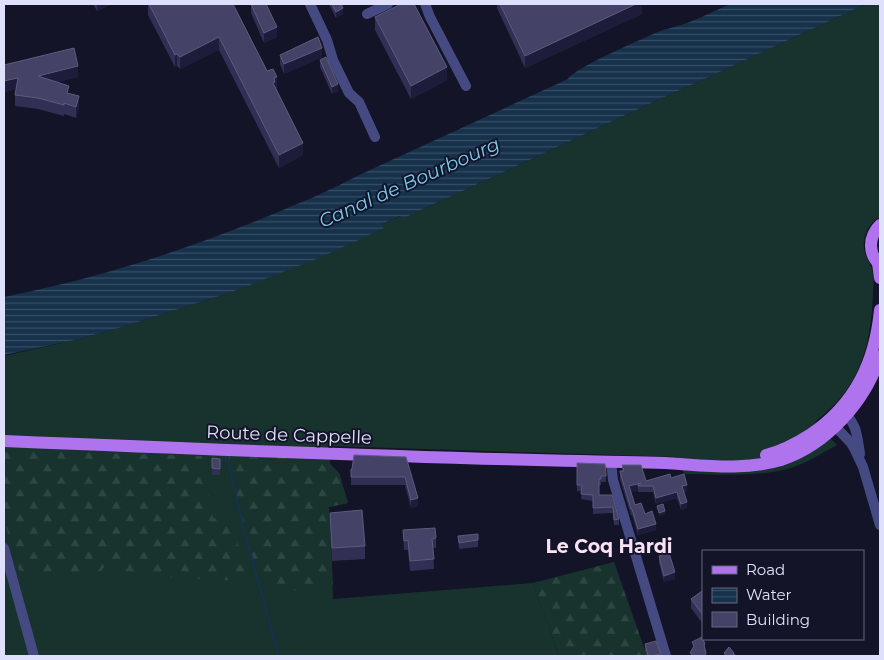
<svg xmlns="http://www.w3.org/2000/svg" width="884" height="660" viewBox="0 0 884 660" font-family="Montserrat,sans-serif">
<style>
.grass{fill:#18322d}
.forest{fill:url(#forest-firs)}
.water{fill:url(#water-rules)}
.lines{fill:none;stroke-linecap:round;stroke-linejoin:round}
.stream{stroke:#16314a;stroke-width:2.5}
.minor{stroke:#454b82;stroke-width:10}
.major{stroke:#af73ee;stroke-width:12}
.wall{fill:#312f54}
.shaded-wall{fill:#1e1c3b}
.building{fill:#444266;stroke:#5c5b7d}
.labels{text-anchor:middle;stroke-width:4;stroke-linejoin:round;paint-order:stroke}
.street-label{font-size:18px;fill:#dfe0fb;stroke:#141428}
.water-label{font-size:19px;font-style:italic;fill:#79c9ef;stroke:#141428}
.neighbourhood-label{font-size:19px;font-weight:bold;fill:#fbe1f5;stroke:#141428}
</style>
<defs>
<pattern id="forest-firs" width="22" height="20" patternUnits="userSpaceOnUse" patternTransform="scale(1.25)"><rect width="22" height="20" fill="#18322d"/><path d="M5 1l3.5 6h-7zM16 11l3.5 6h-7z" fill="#2e4642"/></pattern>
<pattern id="water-rules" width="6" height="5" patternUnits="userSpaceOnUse" patternTransform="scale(1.25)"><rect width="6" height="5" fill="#16314a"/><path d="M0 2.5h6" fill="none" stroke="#374f65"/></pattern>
</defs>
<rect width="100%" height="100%" fill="#141428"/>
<!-- grass -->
<path class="grass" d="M866,4H880V217C871,222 865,231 864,241C862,256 872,262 873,274C874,280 873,287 873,293C872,327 866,365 845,392C837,404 825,413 815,422L837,445C824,452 812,460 799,465C768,478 717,474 684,474L678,457L330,446V464L339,473L348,503L329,507L333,599L533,583L559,656H4V356L75,340L119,328L229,293L384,228L382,224L401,216L402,218L437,203L446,198L465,190L662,98L709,77Z"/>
<!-- forest -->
<g class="forest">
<path d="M4,450L202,456L213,518L231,515L247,581L112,575L105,566L97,576L29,573L19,570L4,521Z"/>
<path d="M225,456L320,458L330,464L339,473L348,503L329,507L333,585L290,591L260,585Z"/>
<path d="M614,562L647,656H559L533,583Z"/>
</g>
<!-- water -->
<path class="water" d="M731,4H866L709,77L662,98L465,190C444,199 423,209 402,219L400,216L382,224L384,228L319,258L229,293L119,328L75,340L4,355V297C94,279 181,252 266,217C297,204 328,192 357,176L568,79C576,67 646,37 663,30C673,27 683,25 692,21C705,16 718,9 731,4Z"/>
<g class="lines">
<!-- stream -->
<path class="stream" d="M227,456L244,530L279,656"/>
<!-- minor -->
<g class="minor">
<path d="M310,4L327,40L333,60L349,93L359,102L375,137"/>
<path d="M425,4L430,17L466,86"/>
<path d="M367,14L388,4"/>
<path d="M843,411C857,425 857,434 860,454"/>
<path d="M831,422L851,443L855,450L863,467L880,525"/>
<path d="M611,462L613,480L666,656"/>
<path d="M4,548L34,656"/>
</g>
<!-- major -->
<g class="major">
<path d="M880,225C868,237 868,254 880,265"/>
<path d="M878,263L880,278"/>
<path d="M4,441C196,449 388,457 581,461C609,462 637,462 665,463C703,465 743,471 781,460C827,445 866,401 880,356"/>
<path d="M766,455C782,451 797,443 811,434C855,404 875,362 880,310"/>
</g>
</g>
<!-- wall -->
<g class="wall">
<path d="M93,4H112L97,11Z"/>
<path d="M148,4H233L277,89L303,155L279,168L219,50L180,69L177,66L175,67L148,15Z"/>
<path d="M251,4L277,37L264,43L251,13Z"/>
<path d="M329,4H341L343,14L336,18Z"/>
<path d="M497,4H642V14L525,68L497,8Z"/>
<path d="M375,17L447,80L411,99L375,30Z"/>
<path d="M280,55L322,57L284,74L280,64Z"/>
<path d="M320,60L338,91L332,94L320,67Z"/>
<path d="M4,65L78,77L57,82L69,94L79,107L76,118L64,114V116L38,109L15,106V95L16,89L4,92Z"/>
<path d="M406,457L418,506L411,508L405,485H351V469Z"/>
<path d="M212,458L220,459V475H212Z"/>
<path d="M577,463L606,476V482H601V485H599V495H612L619,519V525H614L613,513L593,514V501L581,499L582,491H577Z"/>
<path d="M622,465L646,481L671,478L687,491L684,492L687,508L681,510L677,498L656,504L653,492H638V490L631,492L635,505L645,514L656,530L638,535L632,515H631L620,479V471H622Z"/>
<path d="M330,513L365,546V559L332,561L330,525Z"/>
<path d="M403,530L436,538V548H433L434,569L410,571L408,550H404Z"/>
<path d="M458,536L478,540V547L459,549Z"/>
<path d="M659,556L675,579L664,582L659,563Z"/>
<path d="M703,592V624L691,608V599Z"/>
<path d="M645,644L661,656H647L645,651Z"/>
</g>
<!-- shaded-wall -->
<g class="shaded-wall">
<path d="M97,4H112L97,11Z"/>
<path d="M636,4H642V14L525,68V56Z"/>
<path d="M343,8V14L336,18V12Z"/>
<path d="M277,27V37L264,43V33Z"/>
<path d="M219,37V50L180,69V57Z"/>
<path d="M322,48V57L284,74V64Z"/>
<path d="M177,54V66L175,67V55Z"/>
<path d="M78,66V77L38,87V76Z"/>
<path d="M447,67V80L411,99V86Z"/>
<path d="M277,77V89L275,90L273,96L274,78Z"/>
<path d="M18,78V89L4,92V81Z"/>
<path d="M338,84V91L332,94V87Z"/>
<path d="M79,96V107L76,118V107Z"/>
<path d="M303,143V155L279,168V155Z"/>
<path d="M641,483L638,484V490L629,492V486Z"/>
<path d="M687,485V491L682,492V486Z"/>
<path d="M677,492V498L656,504V498Z"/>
<path d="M418,498V506L411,508V500Z"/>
<path d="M687,502V508L681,510V504Z"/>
<path d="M665,511V514L659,516V513Z"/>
<path d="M656,524V530L638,535V529Z"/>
<path d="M675,572V579L664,582V576Z"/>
<path d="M661,654V656H651Z"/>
</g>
<!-- building -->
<g class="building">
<path d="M149,4H233L267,71L273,69L277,77L274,78L275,82L273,83L303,143L279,155L219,37L180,57L177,54L175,55Z"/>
<path d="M251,4H266L277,27L264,33Z"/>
<path d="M332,4H341L343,8L336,12Z"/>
<path d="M401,4H414L447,67L411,86L375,17Z"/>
<path d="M500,4H636L525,56Z"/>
<path d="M318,37L322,48L284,64L280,55Z"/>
<path d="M74,48L78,66L38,76L69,86L67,93L79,96L76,107L64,103V105L38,98L15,95L18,78L4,81V65Z"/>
<path d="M326,57L338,84L332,87L320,60Z"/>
<path d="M354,455L406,457L418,498L411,500L405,477H351V469H352Z"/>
<path d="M212,458L220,459V469L212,468Z"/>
<path d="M577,463L605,464L606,476H601V479H599V495H612L619,519L614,520L613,507L593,508V495L581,494L582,485H577Z"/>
<path d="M622,465H641L646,481L670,474L671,478L684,474L687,485L682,486L687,502L681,504L677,492L656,498L653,486H638V484L641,483L629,486L635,505L641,503L645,514L652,511L656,524L638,529L632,509H631L620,472V471H624Z"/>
<path d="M663,504L665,511L659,513L657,506Z"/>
<path d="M362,510L365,546L332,548L330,513Z"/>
<path d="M435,528L436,538L432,539L434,559L410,561L408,540L404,541L403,530Z"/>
<path d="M478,534V540L459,543L458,536Z"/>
<path d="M669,553L675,572L664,576L659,556Z"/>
<path d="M702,591L703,592V615L691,599Z"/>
<path d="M702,637L705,644L704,645L706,653L705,656H691L692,654L690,653L694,646L692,642Z"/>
<path d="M656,641L661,654L651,656H648L645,644Z"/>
<path d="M729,647L734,653L733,654L737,656H726L724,653Z"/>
</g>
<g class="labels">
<!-- street labels -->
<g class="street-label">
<text transform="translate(289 435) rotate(2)" y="6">Route de Cappelle</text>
</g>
<!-- water labels -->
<g class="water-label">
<text transform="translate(409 182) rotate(-24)" y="7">Canal de Bourbourg</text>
</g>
<!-- neighbourhood labels -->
<g class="neighbourhood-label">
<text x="609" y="553">Le Coq Hardi</text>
</g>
</g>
<!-- border -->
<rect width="884" height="660" fill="none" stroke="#dfe0fb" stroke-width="10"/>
<!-- legend -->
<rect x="702" y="550" width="162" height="90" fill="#141428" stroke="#65667c"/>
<rect x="712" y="566" width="25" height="8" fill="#af73ee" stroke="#65667c"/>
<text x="746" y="575" font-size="15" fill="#dfe0fb">Road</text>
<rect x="712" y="588" width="25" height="15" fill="url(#water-rules)" stroke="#65667c"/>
<text x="746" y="600" font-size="15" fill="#dfe0fb">Water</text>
<rect x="712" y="612" width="25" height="15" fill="#444266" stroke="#65667c"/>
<text x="746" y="625" font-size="15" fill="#dfe0fb">Building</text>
</svg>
